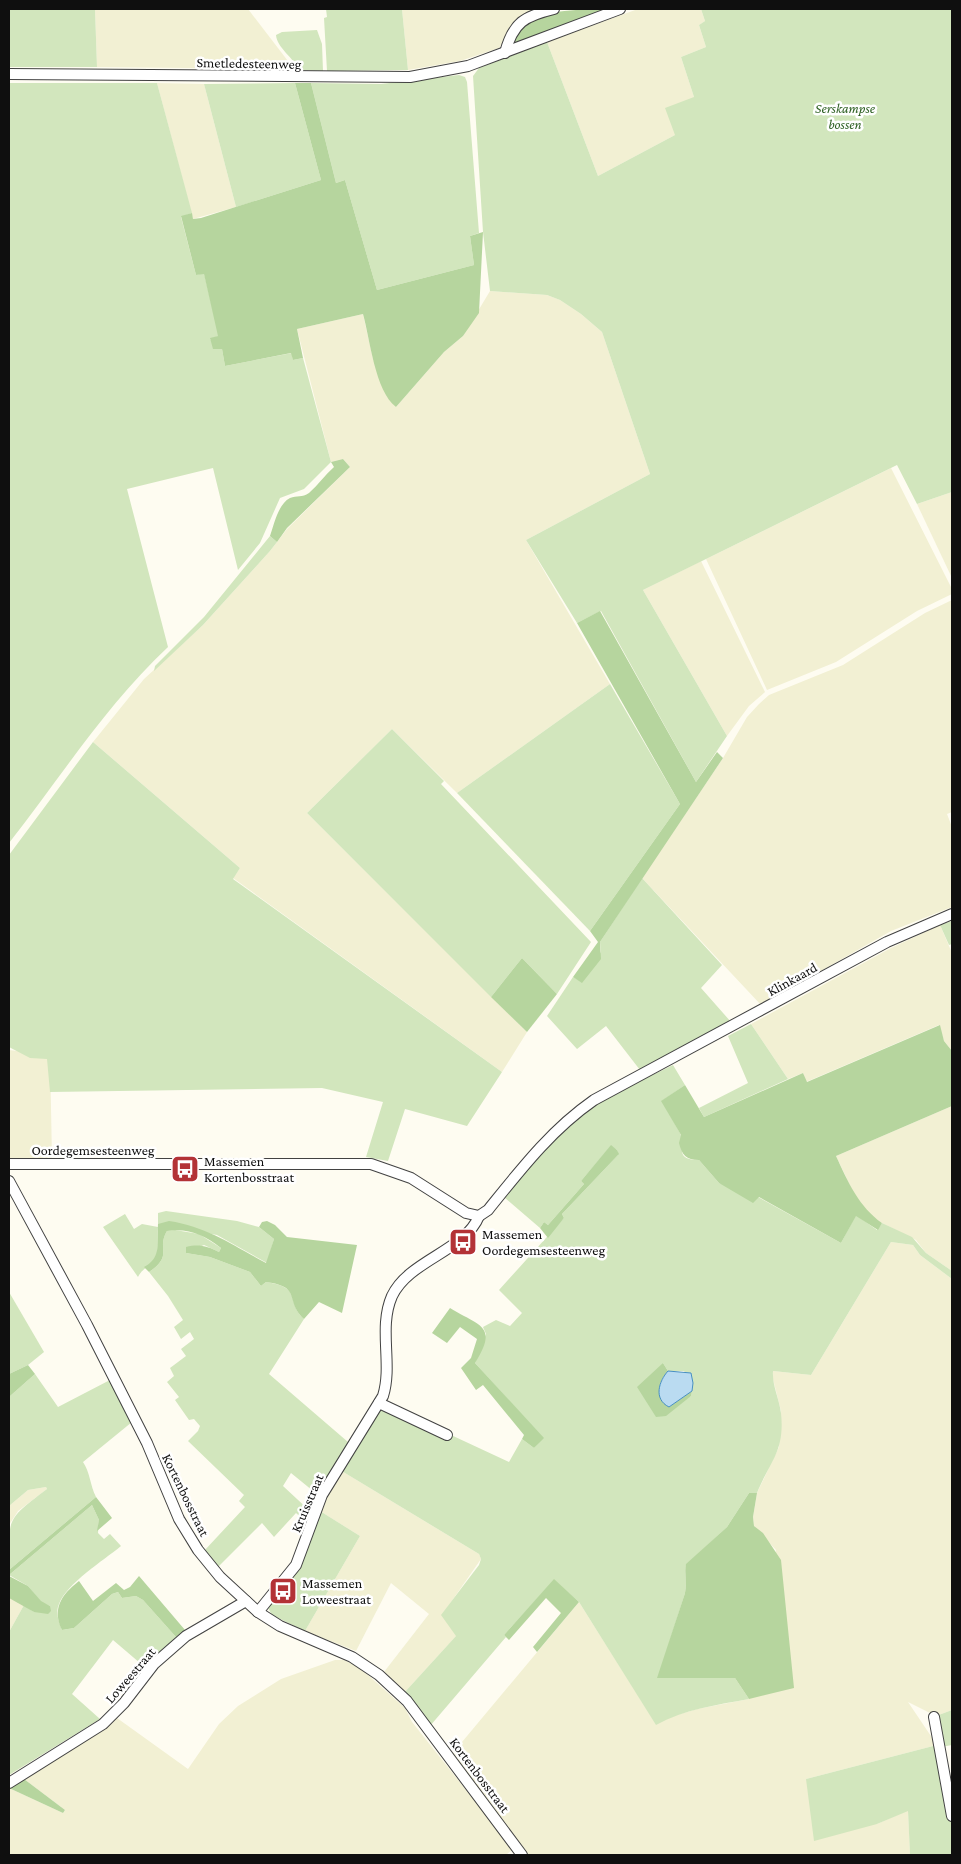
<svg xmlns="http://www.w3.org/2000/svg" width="961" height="1864" viewBox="0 0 961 1864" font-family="'Crimson Pro',serif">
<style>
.farmland{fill:#f2f0d3}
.green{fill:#d2e6bd;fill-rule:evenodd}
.forest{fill:#b6d59e}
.water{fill:#badbf1;stroke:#478fc2}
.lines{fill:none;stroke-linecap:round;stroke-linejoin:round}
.minor-casing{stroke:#424242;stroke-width:12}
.minor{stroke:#fff;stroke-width:10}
.labels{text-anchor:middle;stroke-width:5;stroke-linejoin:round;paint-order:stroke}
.street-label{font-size:14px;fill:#0f0f0f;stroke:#fff}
.park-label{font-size:14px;font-style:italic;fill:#2f6124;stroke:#fff}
.poi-label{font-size:14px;fill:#0f0f0f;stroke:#fff;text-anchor:start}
</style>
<rect width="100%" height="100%" fill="#fefcf1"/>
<!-- farmland -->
<g class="farmland">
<path d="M95,9H248L291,65L292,69L97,67Z"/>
<path d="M402,9H543L508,35L499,48L460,61L408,70Z"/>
<path d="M638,9H701L705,21L699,25L706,47L681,57L694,97L675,135L598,176L547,42Z"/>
<path d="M157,83L204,84L236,207L193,219Z"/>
<path d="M490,291L547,295L560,300L581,314L602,332L650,474L526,540L610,684L457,793L392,729L307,813L527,1032L502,1072L233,878L240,868L93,742L144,679L203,625L270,551L287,529L350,467L343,459L331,462L297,329L363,314L373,359L396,407L444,352L463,336Z"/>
<path d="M891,468L952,589V594L917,611L836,662L767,690L706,559Z"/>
<path d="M952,492V578L917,504Z"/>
<path d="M701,561L765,692L749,706L727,736L643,590Z"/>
<path d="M952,600V812L947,814L952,827V907L891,931L761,1005L642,878L723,758L747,717L759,704L769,695L843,665L925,613Z"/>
<path d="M940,925L952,953V1051L944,1041L939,1025L806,1082L803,1073L788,1079L751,1024L891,948Z"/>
<path d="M9,1050L50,1055L52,1160L9,1159Z"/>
<path d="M952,1106V1271L926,1253L916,1240L882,1223L868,1214L858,1202L836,1156Z"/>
<path d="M891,1242L913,1245L920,1255L952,1279V1710L936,1716L908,1702L937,1745L806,1779L877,1824L908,1810L910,1855H528L452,1754L579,1602L656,1724L670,1717L697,1709L749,1699L776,1550L754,1526L753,1517L757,1493L779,1447L781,1411L773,1379V1371L811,1375Z"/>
<path d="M340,1470L479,1554L481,1559L442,1615L457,1635L404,1693L384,1672L429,1614L391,1583L356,1651L305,1631L360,1536L320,1511Z"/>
<path d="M46,1487L47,1489L18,1511L9,1525V1506L28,1490Z"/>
<path d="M9,1598L24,1605L9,1632Z"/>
<path d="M335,1660H344L359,1667L405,1708L412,1722L513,1849L506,1855H9V1788L63,1813L65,1810L24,1779L99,1732L117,1718L188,1769L219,1724L238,1706L281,1679Z"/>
</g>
<!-- green -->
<g class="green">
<path d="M9,9H95L97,67H9Z"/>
<path d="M326,9H402L408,70L327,71L324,18L327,17Z"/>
<path d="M701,9H952V492L917,504L897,465L643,590L727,736L696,782L601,611L577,623L526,540L650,474L602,332L581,314L560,300L547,295L490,291L483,232L473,76L479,68L547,42L598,176L675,135L665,108L694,97L681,57L706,47L699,25L705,21Z"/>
<path d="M317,30L322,44L323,71L299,70C294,58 277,48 276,35L282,32Z"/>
<path d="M459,75L465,77L467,82L479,233L470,236L474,265L377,290L345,180L336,183L311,83L381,84Z"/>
<path d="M9,83H157L192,213L181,217L196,275L204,273L219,336L210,339L222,349L225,366L292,353L293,360L303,358L331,462L304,489L280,498L260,543L238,570L213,468L127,489L168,647C106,705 61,777 9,843Z"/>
<path d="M295,83L321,180L236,207L204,84Z"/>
<path d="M270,536L277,542L270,551L203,625L154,671L155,666L204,617Z"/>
<path d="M610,684L680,804L590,931L457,793Z"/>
<path d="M392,729L444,781L441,784L591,942L557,994L522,958L491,997L307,813Z"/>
<path d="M93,742L240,868L233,879L502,1072L467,1126L405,1109L388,1161L366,1157L383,1102L322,1088L50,1092L47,1059L30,1058L9,1047V855Z"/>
<path d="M642,878L722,965L701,988L731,1022L640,1070L606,1026L577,1049L547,1016L573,977L582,982L601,952L600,942Z"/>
<path d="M952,921V944L949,945L940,925Z"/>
<path d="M751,1024L788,1079L704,1117L699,1108L748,1083L728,1036Z"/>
<path d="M673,1065L685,1085L662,1101C668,1112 674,1122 680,1133C686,1146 673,1160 699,1160L719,1183L758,1197L841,1243L856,1215L877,1230L882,1223L912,1237L926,1253L952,1271V1279L920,1255L913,1245L891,1242L811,1375L773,1371C772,1385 779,1398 781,1413C785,1452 770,1461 757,1493H749L727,1527L686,1565C684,1572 687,1582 685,1593L658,1678H735L749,1699C717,1705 685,1709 656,1725L579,1602L554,1580L504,1635L506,1637L430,1726L404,1693L456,1636L441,1615L479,1565L481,1559L479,1554L340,1470L380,1409L383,1408L449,1440L451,1435L509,1462L522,1439L534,1448L543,1438L475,1363L486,1334L483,1327L496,1320L510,1326L522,1313L499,1290L564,1218L562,1214L618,1155L617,1150L611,1146L581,1181L584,1184L548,1225L544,1222L540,1228L505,1198C527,1170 549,1141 576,1118C605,1095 641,1081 673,1065ZM663,1363L668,1371H684L693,1383L691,1396L656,1416L652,1409Z"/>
<path d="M166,1211L237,1221L259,1227L274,1239L267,1263L217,1235L158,1224V1213Z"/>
<path d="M125,1214L134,1229L142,1224L158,1227C157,1239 161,1252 152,1262C147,1268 142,1269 138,1277L103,1227Z"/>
<path d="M175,1230L199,1234L221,1248L219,1252L204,1245L186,1253L210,1257L250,1272L261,1286L266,1282C304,1288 285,1301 304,1319L269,1374L348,1442L318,1495L291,1473L283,1486L311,1512L307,1523L296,1513L274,1537L262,1523L218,1567L204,1551L245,1507L239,1501L244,1495L188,1441L198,1431L200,1426L194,1419L189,1420L175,1400L179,1397L167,1382L174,1376L170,1368L186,1356L181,1349L194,1339L190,1332L181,1339L174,1327L183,1320L168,1296L149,1272C174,1255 156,1250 167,1231Z"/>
<path d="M9,1292L44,1352L28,1365L9,1374Z"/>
<path d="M35,1374L58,1407L110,1380L132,1422L83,1462C90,1472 90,1485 96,1497L9,1570C9,1517 5,1521 47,1489L46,1487L28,1490L9,1506V1397Z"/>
<path d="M92,1505L99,1520L98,1533L104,1539L110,1534L121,1546C103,1561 67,1583 59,1604C55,1613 59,1622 62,1630L74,1628L112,1594L118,1592L122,1598L136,1596L143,1600L176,1637L147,1669L113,1640L72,1694L100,1719L9,1775V1632L24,1605L34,1612L50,1606L41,1602L28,1586L9,1575Z"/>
<path d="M320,1511L360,1536L305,1631L272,1615L268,1608L299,1569Z"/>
<path d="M952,1710V1745L941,1747L936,1716Z"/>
<path d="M937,1745L952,1822V1855H910L908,1811L877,1824L814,1841L806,1779Z"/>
</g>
<!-- forest -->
<g class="forest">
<path d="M587,9H608L513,45C518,11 559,12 587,9Z"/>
<path d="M295,83H311L336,183L345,180L377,290L474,265L470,236L483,232L479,313L463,336L444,352L396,407C375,391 370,339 363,314L297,329L303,358L293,360L291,353L225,366L222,349H213L210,338L218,336L204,274L196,275L181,216L192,213L193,219L201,218L321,180Z"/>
<path d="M343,459L350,467L287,528L277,542L270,536C274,525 278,504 290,498C297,495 302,498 309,493C318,485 325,475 334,467L331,462Z"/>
<path d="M600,611L696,782L717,752L723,758L600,942L601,959L582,983L573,977L598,942L590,931L680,804L577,623Z"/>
<path d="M522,958L557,994L527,1032L491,997Z"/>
<path d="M940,1025L944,1041L952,1051V1106L836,1156C848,1182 859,1207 882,1223L878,1230L856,1216L841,1243L759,1197L753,1203L719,1183L699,1160C686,1160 682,1155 679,1143L681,1135L661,1101L685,1085L704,1117L803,1073L807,1082Z"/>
<path d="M611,1145L617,1150L619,1154L562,1214L564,1218L548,1238L540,1228L544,1222L548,1225L584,1184L581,1181Z"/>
<path d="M169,1221C208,1227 232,1245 266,1263L274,1239L259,1227L262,1222L267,1221L275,1225L287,1237L357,1245L342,1313L319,1302L304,1319C284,1300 303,1287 266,1282L261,1286L250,1272L210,1257L186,1253V1247C199,1244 207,1246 219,1252L221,1248C204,1235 189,1228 167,1231C156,1250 174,1255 149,1272L144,1267C162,1258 157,1241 158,1224Z"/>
<path d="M450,1308C479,1326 499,1325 475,1363L544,1438L534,1448L522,1439L524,1435L483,1385L476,1390L461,1368L471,1358L477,1339L460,1327L447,1343L432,1333Z"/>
<path d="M663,1363L668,1371C658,1382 655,1396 669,1407L692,1391L691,1396L666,1416L656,1417L637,1387Z"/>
<path d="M28,1365L35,1374L9,1397V1374Z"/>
<path d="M749,1493H757L753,1517L754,1526L763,1533L781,1560L794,1688L749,1699L735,1678H657L685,1593C687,1582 684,1572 686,1564L727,1527Z"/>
<path d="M96,1497L112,1518L97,1531L99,1520L92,1505L9,1575V1570Z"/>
<path d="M9,1576L28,1586L41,1601L50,1606L51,1611L48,1614L34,1612L9,1598Z"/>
<path d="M139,1576L185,1630L176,1637L143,1600L136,1596L122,1598L118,1592L112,1594L74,1628L62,1630C52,1609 61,1595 79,1581L93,1601L116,1583L124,1590L130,1587Z"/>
<path d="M554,1579L579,1602L537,1652L533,1647L561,1613L546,1598L509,1640L504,1635Z"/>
<path d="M24,1779L65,1810L63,1813L9,1788Z"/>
</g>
<!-- water -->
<path class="water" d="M668,1371L691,1373L693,1383L692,1391L669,1407C653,1399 659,1381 668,1371Z"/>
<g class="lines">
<defs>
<g id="minor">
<path d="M505,53C513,22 525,16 554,9"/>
<path d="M9,74L410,77L468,66L620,9"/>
<path d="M9,1164H371L411,1178L466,1213L479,1216L488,1210C521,1169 551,1130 594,1100L887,942L952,914"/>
<path d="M9,1181L87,1325L147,1443L179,1519L198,1550L220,1577L258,1612L280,1626L352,1657L379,1675L407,1701L522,1855"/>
<path d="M379,1403L447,1435"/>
<path d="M258,1612L296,1565L322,1495L383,1396C393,1364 378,1328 392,1296C409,1260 465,1251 479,1216"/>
<path d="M934,1717L952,1816"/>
<path d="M9,1783L103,1724L124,1703L154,1664L186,1636L246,1601"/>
</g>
</defs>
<!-- minor casing -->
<use href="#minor" class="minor-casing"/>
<!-- minor -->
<use href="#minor" class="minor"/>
</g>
<!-- icons -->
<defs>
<symbol id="bus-square" viewBox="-11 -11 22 22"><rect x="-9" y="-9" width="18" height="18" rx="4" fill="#b33236" stroke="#fff"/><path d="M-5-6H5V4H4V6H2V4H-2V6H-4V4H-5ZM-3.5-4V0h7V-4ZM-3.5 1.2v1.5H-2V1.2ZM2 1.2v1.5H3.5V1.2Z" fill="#fff"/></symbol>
</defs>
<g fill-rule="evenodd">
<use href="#bus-square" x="169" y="1153" width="32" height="32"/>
<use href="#bus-square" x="447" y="1226" width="32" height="32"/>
<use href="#bus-square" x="267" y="1575" width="32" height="32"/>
</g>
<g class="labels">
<!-- street labels -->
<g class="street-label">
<text transform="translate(249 63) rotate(1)" y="5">Smetledesteenweg</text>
<text transform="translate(792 979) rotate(-29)" y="5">Klinkaard</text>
<text x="93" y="1155">Oordegemsesteenweg</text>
<text transform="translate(186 1495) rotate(64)" y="5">Kortenbosstraat</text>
<text transform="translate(307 1503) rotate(-67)" y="5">Kruisstraat</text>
<text transform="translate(130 1675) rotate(-49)" y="5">Loweestraat</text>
<text transform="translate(480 1775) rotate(53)" y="5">Kortenbosstraat</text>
</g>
<!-- park labels -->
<g class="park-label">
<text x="845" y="113">Serskampse<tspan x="845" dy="16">bossen</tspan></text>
</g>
<!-- poi labels -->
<g class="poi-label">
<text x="204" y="1166">Massemen<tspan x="204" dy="16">Kortenbosstraat</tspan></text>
<text x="482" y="1239">Massemen<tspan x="482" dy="16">Oordegemsesteenweg</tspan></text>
<text x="302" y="1588">Massemen<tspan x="302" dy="16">Loweestraat</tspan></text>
</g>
</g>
<!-- border -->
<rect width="961" height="1864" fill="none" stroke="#0f0f0f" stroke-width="20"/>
</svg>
